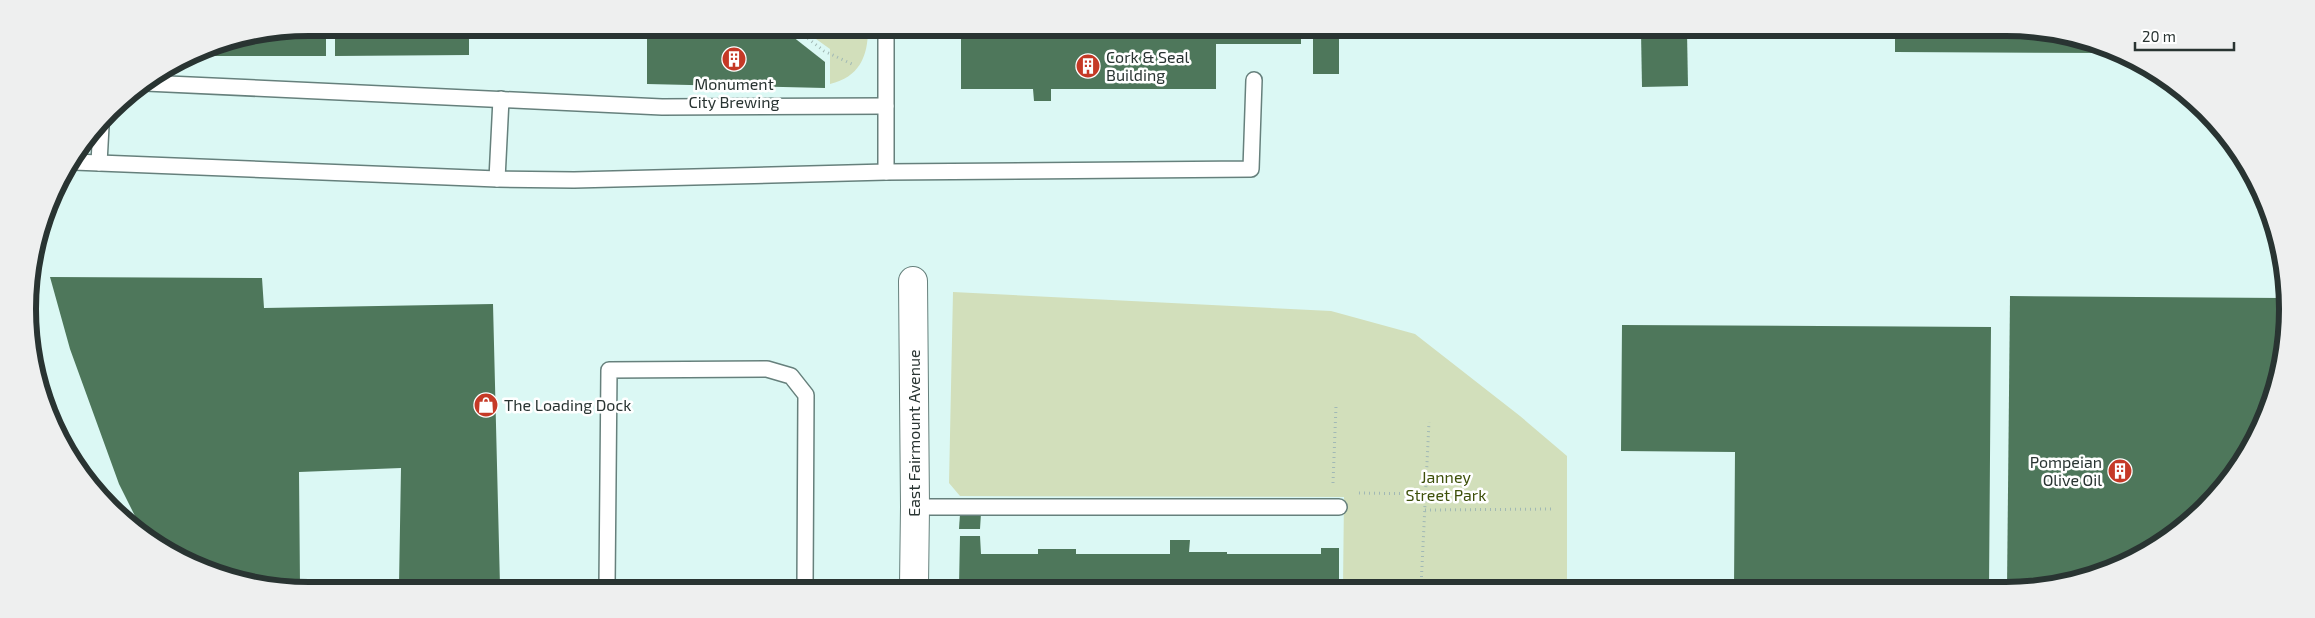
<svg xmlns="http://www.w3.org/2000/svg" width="2315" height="618" viewBox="0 0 2315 618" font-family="'Exo 2',sans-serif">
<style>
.green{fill:#d2dfbb}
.building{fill:#4e775b}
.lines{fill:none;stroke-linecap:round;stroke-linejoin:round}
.service-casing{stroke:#66807c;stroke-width:18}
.minor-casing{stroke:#66807c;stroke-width:30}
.path{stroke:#a1b8b5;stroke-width:3;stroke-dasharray:1 4;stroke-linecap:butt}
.service{stroke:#fff;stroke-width:15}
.minor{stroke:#fff;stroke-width:28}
.labels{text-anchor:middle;stroke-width:5;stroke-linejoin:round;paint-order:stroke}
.poi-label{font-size:16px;fill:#293432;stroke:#fff;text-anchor:start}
.street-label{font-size:16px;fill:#293432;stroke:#fff}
.park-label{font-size:16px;fill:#3e500b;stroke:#fff}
.rim{fill:none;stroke:#293432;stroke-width:6}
</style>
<rect width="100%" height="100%" fill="#dbf8f4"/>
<!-- green -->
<g class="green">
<path d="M802,29H868C868,57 859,77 830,84V49Z"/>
<path d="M953,292L1331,311L1415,334L1520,416L1567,456V587H1343L1344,497L960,496L949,483Z"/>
</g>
<!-- building -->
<g class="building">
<path d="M309,28H326V56H190L202,49Z"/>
<path d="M335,28H469V55L335,56Z"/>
<path d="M647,29H783L825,62V88L647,84Z"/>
<path d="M961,29L1301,31V44H1216V89H1051V101H1034L1033,89H961Z"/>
<rect x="1313" y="31" width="26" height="43"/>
<path d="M1641,32H1687L1688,86L1642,87Z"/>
<path d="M1895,32L2061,33L2109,53L1895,52Z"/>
<path d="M50,277L262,278L264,308L493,304L500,586L399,585L401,468L299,472L300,585H254L153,543L145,536L119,484L70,349Z"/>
<path d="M2010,296L2282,298V364L2258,434L2205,508L2130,562L2042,588H2007Z"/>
<path d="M1622,325L1991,327L1989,588H1734L1735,452L1621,451Z"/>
<path d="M981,513L980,529H959L960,514Z"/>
<path d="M960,536H980L981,554H1038V549H1076V554H1170V540H1190L1189,552H1227V554H1321V548H1339V587L959,586Z"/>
</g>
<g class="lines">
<defs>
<g id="service">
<path d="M146,83L662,107L886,106"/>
<path d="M74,162L497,179L574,180L886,172V29"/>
<path d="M99,163L101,126"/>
<path d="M886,172L1251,169L1254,80"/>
<path d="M497,179L501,99"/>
<path d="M915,507H1339"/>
<path d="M607,586L609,370L767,369L791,376L806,395L805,586"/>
</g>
<path id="minor" d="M913,281L915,507L914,586"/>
</defs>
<!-- service casing -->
<use href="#service" class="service-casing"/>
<!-- minor casing -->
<use href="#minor" class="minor-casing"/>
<!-- path -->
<g class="path">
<path d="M796,29L824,51L854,65"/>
<path d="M1333,483L1336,406"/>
<path d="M1359,493L1425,494"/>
<path d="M1425,510L1555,509"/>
<path d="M1421,587L1429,422"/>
</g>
<!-- service -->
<use href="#service" class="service"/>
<!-- minor -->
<use href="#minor" class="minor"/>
</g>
<!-- icons -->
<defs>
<symbol id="building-disc" viewBox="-11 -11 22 22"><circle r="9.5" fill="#c53926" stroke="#fff"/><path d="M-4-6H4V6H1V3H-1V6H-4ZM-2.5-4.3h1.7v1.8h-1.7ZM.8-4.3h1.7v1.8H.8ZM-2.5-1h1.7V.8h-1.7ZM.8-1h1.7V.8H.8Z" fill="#fff"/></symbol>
<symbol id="shop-disc" viewBox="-11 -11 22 22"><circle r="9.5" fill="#c53926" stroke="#fff"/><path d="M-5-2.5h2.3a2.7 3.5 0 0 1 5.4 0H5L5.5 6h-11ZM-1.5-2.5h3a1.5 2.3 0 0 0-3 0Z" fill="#fff"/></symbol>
</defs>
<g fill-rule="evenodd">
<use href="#building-disc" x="720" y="45" width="28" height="28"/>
<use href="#building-disc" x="1074" y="52" width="28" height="28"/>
<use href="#shop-disc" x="472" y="391" width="28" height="28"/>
<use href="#building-disc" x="2106" y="457" width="28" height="28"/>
</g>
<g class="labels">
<!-- poi labels -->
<g class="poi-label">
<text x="1106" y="63">Cork &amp; Seal<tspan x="1106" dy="18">Building</tspan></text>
<text x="734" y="90" text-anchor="middle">Monument<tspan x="734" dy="18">City Brewing</tspan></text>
<text x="504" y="411">The Loading Dock</text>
<text x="2102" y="468" text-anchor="end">Pompeian<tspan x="2102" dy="18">Olive Oil</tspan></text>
</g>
<!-- street labels -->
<g class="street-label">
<text transform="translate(914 433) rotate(-90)" y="6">East Fairmount Avenue</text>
</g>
<!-- park labels -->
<g class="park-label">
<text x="1446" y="483">Janney<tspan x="1446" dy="18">Street Park</tspan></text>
</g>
</g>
<!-- crop -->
<path d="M0 0H2315V618H0ZM309 36H2006A273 273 0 0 1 2279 309V309A273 273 0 0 1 2006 582H309A273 273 0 0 1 36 309V309A273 273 0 0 1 309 36Z" fill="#eeefef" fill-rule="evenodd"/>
<path class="rim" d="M309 36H2006A273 273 0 0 1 2279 309V309A273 273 0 0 1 2006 582H309A273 273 0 0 1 36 309V309A273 273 0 0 1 309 36Z"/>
<!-- scale -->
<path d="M2135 42v8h99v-8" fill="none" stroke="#293432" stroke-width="2.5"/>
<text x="2142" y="42" font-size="15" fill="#293432" stroke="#ffffff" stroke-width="4" paint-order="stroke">20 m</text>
</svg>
